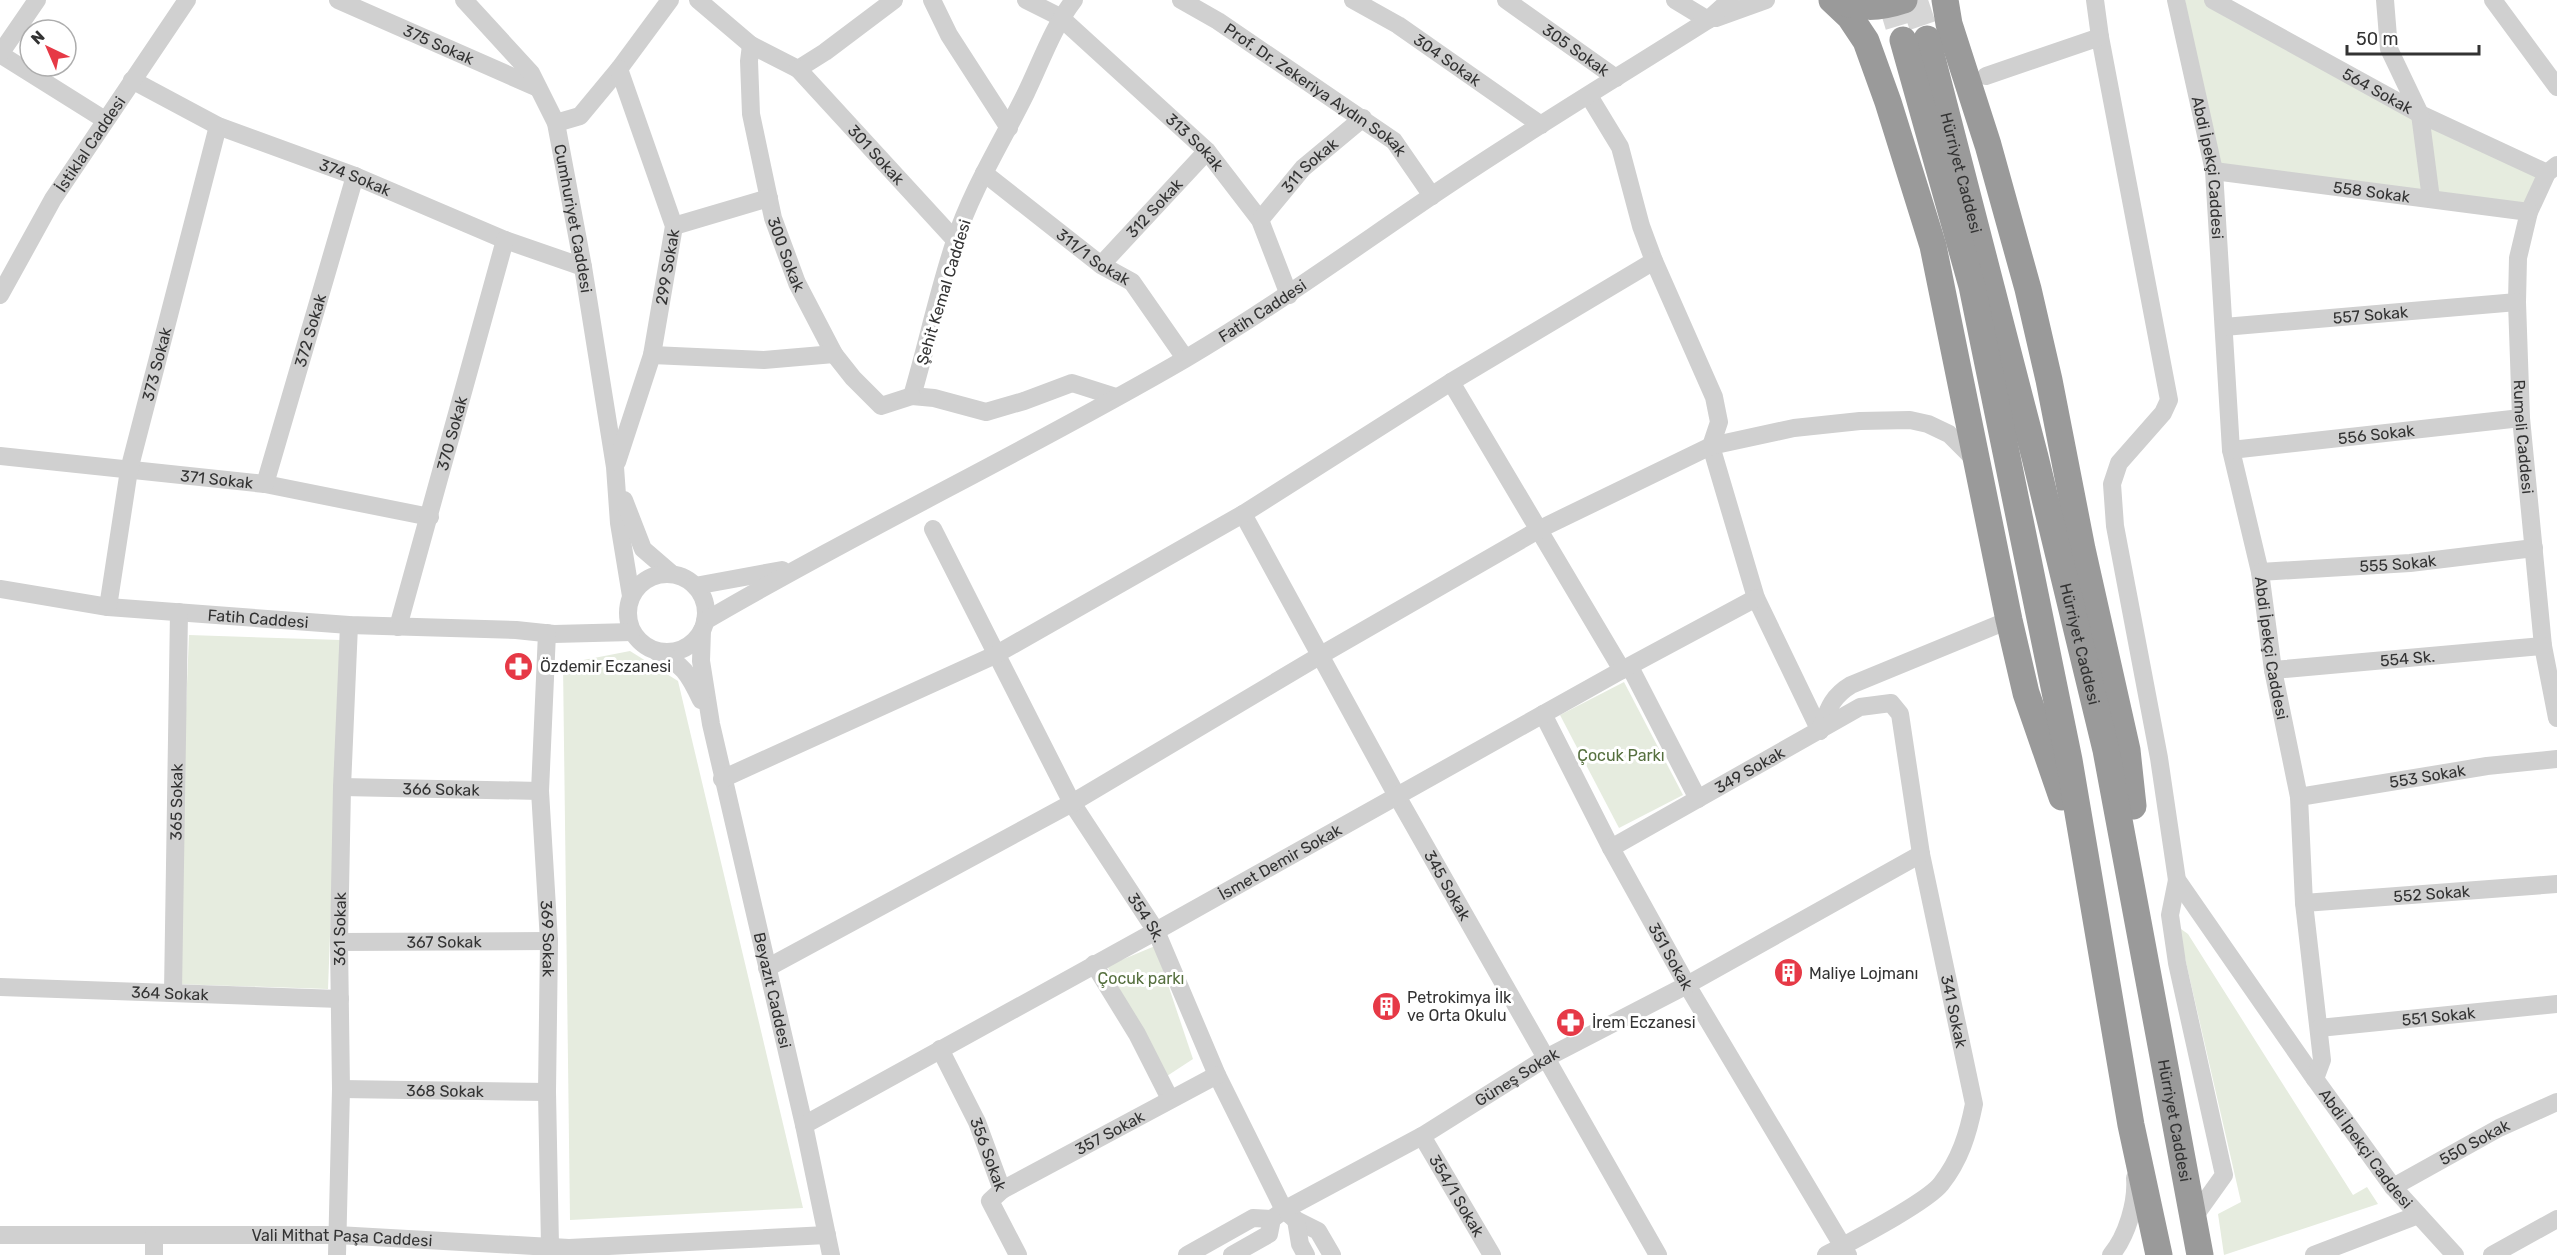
<svg xmlns="http://www.w3.org/2000/svg" width="2557" height="1255" viewBox="0 0 2557 1255" font-family="Rubik,sans-serif">
<style>
.green{fill:#e6ecdf}
.lines{fill:none;stroke-linecap:round;stroke-linejoin:round}
.highway-tunnel{stroke:#d6d6d6;stroke-width:27;stroke-dasharray:27 14;stroke-linecap:butt}
.minor{stroke:#d0d0d0;stroke-width:18}
.highway{stroke:#9a9a9a;stroke-width:27}
.labels{text-anchor:middle;stroke-width:6;stroke-linejoin:round;paint-order:stroke}
.street-label{font-size:16px;fill:#333;stroke:#fff}
.poi-label{font-size:16px;fill:#333;stroke:#fff;text-anchor:start}
.park-label{font-size:16px;fill:#56703f;stroke:#fff}
</style>
<rect width="100%" height="100%" fill="#fff"/>
<!-- green -->
<g class="green">
<path d="M2185,0H2213L2547,173L2529,212L2214,171Z"/>
<path d="M189,635L341,640L328,989L175,984Z"/>
<path d="M630,651L678,681L803,1208L570,1220L563,664Z"/>
<path d="M1624,682L1683,795L1619,828L1560,715Z"/>
<path d="M2181,929L2188,934L2353,1195L2367,1187L2378,1204L2224,1255L2218,1214L2241,1202L2180,936Z"/>
<path d="M1155,946L1193,1059L1167,1076L1107,966Z"/>
</g>
<g class="lines">
<!-- highway-tunnel -->
<g class="highway-tunnel">
<path d="M1891,0L1903,40"/>
<path d="M1914,0L1927,39"/>
</g>
<!-- minor -->
<g class="minor">
<path id="s1" d="M338,0L538,88"/>
<path id="s2" d="M464,0L531,73L556,123L583,267L615,467L619,523L631,596"/>
<path d="M698,0L751,45L798,69L825,52L894,0"/>
<path d="M932,0L949,35L1009,128"/>
<path id="s3" d="M1026,0L1060,17L1207,151L1260,220L1289,295"/>
<path d="M1074,0C1053,27 1041,62 1026,93C1002,142 972,189 955,241C938,292 927,345 912,396L934,398L986,412L1024,401L1072,383L1116,397"/>
<path id="s4" d="M1181,0L1218,21L1394,141L1432,196"/>
<path id="s5" d="M1353,0L1398,25L1541,125"/>
<path id="s6" d="M1506,0L1616,78"/>
<path d="M1675,0L1708,20"/>
<path d="M2095,0L2100,37L2169,400L2163,413L2119,463L2112,484L2115,526L2159,758L2177,880L2315,1079"/>
<path id="s7" d="M2176,0L2214,171L2231,450L2260,572L2273,670L2299,797L2304,903L2322,1060L2315,1079L2393,1187L2455,1255"/>
<path id="s8" d="M2213,0L2420,114L2547,173"/>
<path d="M2385,0L2389,49L2420,114L2431,199"/>
<path d="M2493,0L2557,87"/>
<path d="M1716,18L1766,0"/>
<path id="s9" d="M751,45L749,61L751,114L773,218L797,283L834,354L853,378L881,406L912,396"/>
<path d="M0,54L105,120"/>
<path d="M0,54L37,0"/>
<path id="s10" d="M798,69L955,240"/>
<path d="M1986,76L2100,37"/>
<path id="s11" d="M132,80L218,126L355,176L505,240L583,267"/>
<path d="M1589,96L1620,147L1641,226L1654,261L1714,397L1719,422L1711,446L1756,598L1820,731"/>
<path d="M556,123L580,116L619,69L670,0"/>
<path id="s12" d="M2557,165L2547,173L2529,212L2518,258L2517,302L2521,418L2543,646L2557,718"/>
<path id="s13" d="M2214,171L2529,212"/>
<path id="s14" d="M984,173L1101,265L1132,282L1185,358"/>
<path id="s15" d="M1260,220L1303,168L1363,118"/>
<path d="M674,226L769,198"/>
<path id="s16" d="M1101,265L1207,151"/>
<path id="s17" d="M0,295L53,199L187,0"/>
<path id="s18" d="M2224,327L2517,302"/>
<path d="M652,355L764,360L834,354"/>
<path d="M1451,382L1622,670"/>
<path id="s19" d="M2231,450L2521,418"/>
<path id="s20" d="M0,456L265,484L430,517"/>
<path id="s21" d="M617,462L652,355L674,226L619,69"/>
<path id="s22" d="M265,484L355,176"/>
<path d="M624,500L643,549L672,574"/>
<path id="s23" d="M1243,514L1397,796L1658,1255"/>
<path id="s24" d="M933,529L1072,803L1156,931L1217,1075L1284,1210L1296,1220L1318,1231L1332,1255"/>
<path id="s25" d="M2260,572L2410,563L2534,548"/>
<circle cx="667" cy="613" r="39"/>
<path d="M695,586L782,570"/>
<path id="s26" d="M0,589L108,607L349,625L516,630L554,634L632,632"/>
<path id="s27" d="M108,607L129,470L218,126"/>
<path id="s28" d="M705,621C862,529 1027,451 1185,359C1270,309 1349,252 1430,197C1521,135 1615,79 1708,20L1730,0"/>
<path id="s29" d="M398,627L505,240"/>
<path id="s30" d="M702,630L701,661L711,724L804,1125L831,1255"/>
<path id="s31" d="M547,633L540,791L549,941L547,1092L550,1246"/>
<path d="M657,652C683,664 689,674 701,700"/>
<path d="M1630,667L1698,799"/>
<path id="s32" d="M2273,670L2543,646"/>
<path id="s33" d="M1543,714L1611,848L1687,985L1848,1255"/>
<path d="M1820,731C1828,710 1831,697 1851,685L2009,620"/>
<path d="M722,779L995,655L1243,514L1451,382L1654,261"/>
<path id="s34" d="M342,787L540,791"/>
<path id="s35" d="M2299,797L2487,766L2557,759"/>
<path id="s36" d="M1611,848L1860,707L1891,703L1900,714L1921,854L1974,1104C1968,1134 1960,1160 1941,1184C1926,1203 1850,1242 1826,1255"/>
<path d="M2177,880L2170,915L2177,963L2224,1175L2194,1217"/>
<path id="s37" d="M2304,903L2557,884"/>
<path id="s38" d="M339,942L549,941"/>
<path d="M1094,964L1137,1034L1170,1099"/>
<path d="M767,968L1072,803L1321,655L1540,529L1711,446L1794,428L1860,421L1910,420L1928,424L1949,434L1974,459"/>
<path id="s39" d="M0,987L340,999"/>
<path id="s40" d="M173,992L179,612"/>
<path id="s41" d="M2319,1028L2557,1004"/>
<path id="s42" d="M940,1049L977,1122L1002,1190L990,1201L1018,1255"/>
<path id="s43" d="M341,1089L547,1092"/>
<path id="s44" d="M804,1125L1156,931L1622,670L1756,598"/>
<path id="s45" d="M1422,1136L1492,1255"/>
<path id="s46" d="M2393,1187L2499,1128L2557,1102"/>
<path id="s47" d="M1002,1190L1217,1075"/>
<path d="M1296,1220L1300,1244L1306,1255"/>
<path id="s48" d="M0,1235H337L569,1248L827,1235"/>
<path d="M154,1236V1255"/>
<path id="s49" d="M337,1255L341,1089L339,942L342,787L349,625"/>
<path id="s50" d="M1187,1255L1253,1218L1272,1219L1284,1210L1422,1136L1546,1058L1687,985L1921,854"/>
<path d="M1232,1255L1269,1234L1272,1219"/>
<path d="M2111,1255C2127,1236 2137,1202 2135,1178"/>
<path d="M2314,1255L2418,1215"/>
<path d="M2492,1255L2557,1219"/>
</g>
<!-- highway -->
<g class="highway">
<path d="M1832,0L1850,17L1866,41L1888,102L1933,246L2009,620L2026,693L2062,797"/>
<path d="M1834,0C1861,8 1877,9 1904,0"/>
<path d="M1945,0L1949,24L1988,145L2028,289L2049,380L2082,549L2127,750L2133,806"/>
<path id="s51" d="M1927,39L2035,457L2106,750L2200,1255"/>
<path d="M1903,40L1972,286L2069,760L2131,1125L2159,1255"/>
</g>
</g>
<!-- icons -->
<defs>
<symbol id="pharmacy-disc" viewBox="-11 -11 22 22"><circle r="9.5" fill="#e63946" stroke="#fff"/><path d="M-2-6h4v4h4v4h-4v4h-4v-4h-4v-4h4Z" fill="#fff"/></symbol>
<symbol id="building-disc" viewBox="-11 -11 22 22"><circle r="9.5" fill="#e63946" stroke="#fff"/><path d="M-4-6H4V6H1V3H-1V6H-4ZM-2.5-4.3h1.7v1.8h-1.7ZM.8-4.3h1.7v1.8H.8ZM-2.5-1h1.7V.8h-1.7ZM.8-1h1.7V.8H.8Z" fill="#fff"/></symbol>
</defs>
<g fill-rule="evenodd">
<use href="#pharmacy-disc" x="502" y="650" width="33" height="33"/>
<use href="#building-disc" x="1772" y="956" width="33" height="33"/>
<use href="#building-disc" x="1370" y="990" width="33" height="33"/>
<use href="#pharmacy-disc" x="1554" y="1006" width="33" height="33"/>
</g>
<g class="labels">
<!-- street labels -->
<g class="street-label">
<text dy="6" stroke="none"><textPath href="#s1" startOffset="110">375 Sokak</textPath></text>
<text dy="6" stroke="none"><textPath href="#s6" startOffset="86">305 Sokak</textPath></text>
<text dy="6" stroke="none"><textPath href="#s5" startOffset="112">304 Sokak</textPath></text>
<text dy="6" stroke="none"><textPath href="#s4" startOffset="162">Prof. Dr. Zekeriya Aydın Sokak</textPath></text>
<text dy="6" stroke="none"><textPath href="#s8" startOffset="188">564 Sokak</textPath></text>
<text dy="6" stroke="none"><textPath href="#s3" startOffset="222">313 Sokak</textPath></text>
<text dy="6" stroke="none"><textPath href="#s17" startOffset="176">İstiklal Caddesi</textPath></text>
<text dy="6" stroke="none"><textPath href="#s10" startOffset="116">301 Sokak</textPath></text>
<text dy="6" stroke="none"><textPath href="#s15" startOffset="74">311 Sokak</textPath></text>
<text dy="6" stroke="none"><textPath href="#s7" startOffset="171">Abdi İpekçi Caddesi</textPath></text>
<text dy="6" stroke="none"><textPath href="#s51" startOffset="138">Hürriyet Caddesi</textPath></text>
<text dy="6" stroke="none"><textPath href="#s11" startOffset="244">374 Sokak</textPath></text>
<text dy="6" stroke="none"><textPath href="#s13" startOffset="159">558 Sokak</textPath></text>
<text dy="6" stroke="none"><textPath href="#s16" startOffset="78">312 Sokak</textPath></text>
<text dy="6" stroke="none"><textPath href="#s2" startOffset="252">Cumhuriyet Caddesi</textPath></text>
<text dy="6" stroke="none"><textPath href="#s9" startOffset="214">300 Sokak</textPath></text>
<text dy="6" stroke="none"><textPath href="#s14" startOffset="138">311/1 Sokak</textPath></text>
<text dy="6" stroke="none"><textPath href="#s21" startOffset="202">299 Sokak</textPath></text>
<text transform="translate(943 292) rotate(-73)" y="6">Şehit Kemal Caddesi</text>
<text dy="6" stroke="none"><textPath href="#s28" startOffset="638">Fatih Caddesi</textPath></text>
<text dy="6" stroke="none"><textPath href="#s18" startOffset="147">557 Sokak</textPath></text>
<text dy="6" stroke="none"><textPath href="#s22" startOffset="160">372 Sokak</textPath></text>
<text dy="6" stroke="none"><textPath href="#s27" startOffset="248">373 Sokak</textPath></text>
<text dy="6" stroke="none"><textPath href="#s29" startOffset="201">370 Sokak</textPath></text>
<text dy="6" stroke="none"><textPath href="#s19" startOffset="146">556 Sokak</textPath></text>
<text dy="6" stroke="none"><textPath href="#s12" startOffset="282">Rumeli Caddesi</textPath></text>
<text dy="6" stroke="none"><textPath href="#s20" startOffset="218">371 Sokak</textPath></text>
<text dy="6" stroke="none"><textPath href="#s25" startOffset="138">555 Sokak</textPath></text>
<text dy="6" stroke="none"><textPath href="#s26" startOffset="260">Fatih Caddesi</textPath></text>
<text dy="6" stroke="none"><textPath href="#s51" startOffset="624">Hürriyet Caddesi</textPath></text>
<text dy="6" stroke="none"><textPath href="#s7" startOffset="657">Abdi İpekçi Caddesi</textPath></text>
<text dy="6" stroke="none"><textPath href="#s32" startOffset="135">554 Sk.</textPath></text>
<text dy="6" stroke="none"><textPath href="#s36" startOffset="159">349 Sokak</textPath></text>
<text dy="6" stroke="none"><textPath href="#s35" startOffset="130">553 Sokak</textPath></text>
<text dy="6" stroke="none"><textPath href="#s34" startOffset="99">366 Sokak</textPath></text>
<text dy="6" stroke="none"><textPath href="#s40" startOffset="190">365 Sokak</textPath></text>
<text dy="6" stroke="none"><textPath href="#s44" startOffset="544">İsmet Demir Sokak</textPath></text>
<text dy="6" stroke="none"><textPath href="#s23" startOffset="424">345 Sokak</textPath></text>
<text dy="6" stroke="none"><textPath href="#s37" startOffset="128">552 Sokak</textPath></text>
<text dy="6" stroke="none"><textPath href="#s24" startOffset="444">354 Sk.</textPath></text>
<text dy="6" stroke="none"><textPath href="#s49" startOffset="326">361 Sokak</textPath></text>
<text dy="6" stroke="none"><textPath href="#s31" startOffset="306">369 Sokak</textPath></text>
<text dy="6" stroke="none"><textPath href="#s38" startOffset="105">367 Sokak</textPath></text>
<text dy="6" stroke="none"><textPath href="#s33" startOffset="274">351 Sokak</textPath></text>
<text dy="6" stroke="none"><textPath href="#s30" startOffset="368">Beyazıt Caddesi</textPath></text>
<text dy="6" stroke="none"><textPath href="#s39" startOffset="170">364 Sokak</textPath></text>
<text dy="6" stroke="none"><textPath href="#s36" startOffset="634">341 Sokak</textPath></text>
<text dy="6" stroke="none"><textPath href="#s41" startOffset="120">551 Sokak</textPath></text>
<text dy="6" stroke="none"><textPath href="#s50" startOffset="378">Güneş Sokak</textPath></text>
<text dy="6" stroke="none"><textPath href="#s43" startOffset="104">368 Sokak</textPath></text>
<text dy="6" stroke="none"><textPath href="#s51" startOffset="1110">Hürriyet Caddesi</textPath></text>
<text dy="6" stroke="none"><textPath href="#s47" startOffset="122">357 Sokak</textPath></text>
<text dy="6" stroke="none"><textPath href="#s46" startOffset="93">550 Sokak</textPath></text>
<text dy="6" stroke="none"><textPath href="#s7" startOffset="1179">Abdi İpekçi Caddesi</textPath></text>
<text dy="6" stroke="none"><textPath href="#s42" startOffset="116">356 Sokak</textPath></text>
<text dy="6" stroke="none"><textPath href="#s45" startOffset="69">354/1 Sokak</textPath></text>
<text dy="6" stroke="none"><textPath href="#s48" startOffset="342">Vali Mithat Paşa Caddesi</textPath></text>
</g>
<!-- poi labels -->
<g class="poi-label">
<text x="540" y="672">Özdemir Eczanesi</text>
<text x="1809" y="979">Maliye Lojmanı</text>
<text x="1407" y="1003">Petrokimya İlk<tspan x="1407" dy="18">ve Orta Okulu</tspan></text>
<text x="1592" y="1028">İrem Eczanesi</text>
</g>
<!-- park labels -->
<g class="park-label">
<text x="1621" y="761">Çocuk Parkı</text>
<text x="1141" y="984">Çocuk parkı</text>
</g>
</g>
<!-- north arrow -->
<g transform="translate(48 48) rotate(316)"><circle r="28" fill="#ffffff" stroke="#adadad" stroke-width="1.5"/>
<path d="M0-4.5L10 22L0 15L-10 22Z" fill="#e63946"/>
<text y="-9" font-size="16" font-weight="bold" text-anchor="middle" fill="#333333">N</text>
</g>
<!-- scale -->
<path d="M2347 45v9h132v-9" fill="none" stroke="#333333" stroke-width="3"/>
<text x="2356" y="45" font-size="18" fill="#333333" stroke="#ffffff" stroke-width="4.5" paint-order="stroke">50 m</text>
</svg>
